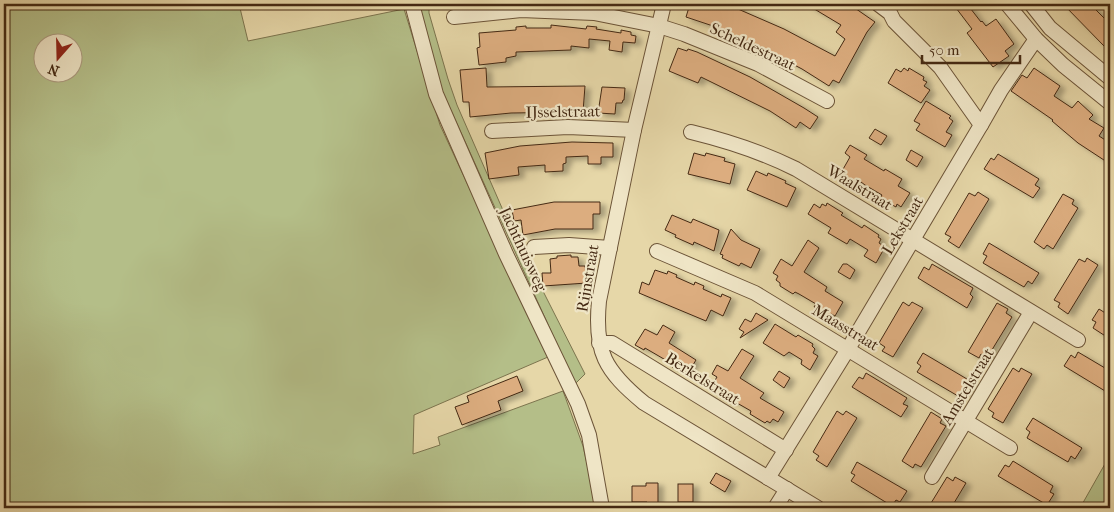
<svg xmlns="http://www.w3.org/2000/svg" width="1114" height="512" viewBox="0 0 1114 512" font-family="'IM FELL French Canon',serif">
<style>
.green{fill:#b4be88;stroke:#7c744e;fill-rule:evenodd}
.building{fill:#dcad7f;stroke:#442913;filter:url(#shadow)}
.lines{fill:none;stroke-linecap:round;stroke-linejoin:round}
.minor-casing{stroke:#6c5438;stroke-width:16}
.minor{stroke:#efe5c6;stroke-width:14}
.labels{text-anchor:middle;stroke-width:4.5;stroke-linejoin:round;paint-order:stroke}
.street-label{font-size:16px;fill:#442913;stroke:#efe5c6}
</style>
<defs>
<filter id="shadow"><feDropShadow dx="5.5" dy="3" stdDeviation="2.5" flood-color="#0004"/></filter>
</defs>
<rect width="100%" height="100%" fill="#e6d7a8"/>
<filter id="stains"><feTurbulence type="fractalNoise" baseFrequency=".004" numOctaves="4"/><feColorMatrix values="0 0 0 0 .2 0 0 0 0 .09 0 0 0 0 .02 0 0 0 .5 -.17"/></filter>
<radialGradient id="worn" r=".72"><stop offset=".6" stop-color="#630" stop-opacity="0"/><stop offset="1" stop-color="#630" stop-opacity=".3"/></radialGradient>
<!-- green -->
<g class="green">
<path d="M4,4H239L248,41L404,9L440,125L548,357L414,415L413,454L440,445L438,437L563,391L583,446L597,508H4ZM42,42H72V72H42Z"/>
<path d="M417,4H429V13L448,79L457,105L509,224L585,374L575,384L443,93Z"/>
<path d="M1110,455V508H1080Z"/>
</g>
<!-- building -->
<g class="building">
<path d="M690,4H740L738,9L784,29L835,56L845,39L836,32L841,25L806,4H849L875,22L867,32L839,83L833,80L829,86L802,69L760,47L713,26L686,17Z"/>
<path d="M953,4H967L981,22L982,21L986,26L996,19L1014,44L1005,51L1009,56L993,67L967,33L972,29Z"/>
<path d="M1063,4H1090L1110,24V49L1104,46Z"/>
<path d="M551,25L586,29L587,26L597,27L596,29L621,33V30L631,32V35L636,36L635,43L623,42L622,52L609,50L610,41L589,39V48L571,46V50L516,52V56L506,58V62L479,65L477,48L480,47L479,33L516,30V27L526,26V28H551Z"/>
<path d="M678,48L687,51L688,49L697,52L750,77L804,108L818,117L810,129L800,122L796,128L770,111L701,77L698,83L669,71Z"/>
<path d="M486,68L487,87L585,86L583,112L511,113L470,117L469,102H463L460,70Z"/>
<path d="M904,68L908,71L909,68L924,77L923,80L927,82L924,86L930,90L921,103L888,83L896,69L901,72Z"/>
<path d="M1034,68L1060,86L1054,96L1072,108L1078,101L1093,115L1089,119L1104,128L1099,136L1110,143V164L1078,143L1052,121L1053,120L1011,91L1022,75L1027,78Z"/>
<path d="M602,87L625,88L624,100H623L622,103H616L615,114L598,113Z"/>
<path d="M926,101L951,116L949,118L953,121L946,132L952,135L945,147L916,130L920,124L914,121Z"/>
<path d="M875,129L887,136L881,145L869,138Z"/>
<path d="M572,142L613,143V157H601V164H588V156L566,157V163L563,164V171L545,172V165L518,167L519,175L489,179L485,153L520,146Z"/>
<path d="M850,145L867,155L864,159L884,171L885,169L902,179L898,186L910,193L901,207L897,204L896,207L880,198L882,195L865,185L861,182L860,185L844,176L846,173L842,171L850,157L845,153Z"/>
<path d="M911,150L923,157L917,167L906,160Z"/>
<path d="M694,153L705,156L706,153L725,158L724,161L735,164L730,184L688,174Z"/>
<path d="M998,154L1039,179L1035,185L1040,188L1033,198L984,169L991,158L994,160Z"/>
<path d="M756,171L767,176L768,173L786,181L785,183L796,188L787,207L747,190Z"/>
<path d="M978,192L989,199L959,248L948,241L951,237L945,234L969,193L975,196Z"/>
<path d="M1063,194L1074,200L1072,204L1078,208L1053,249L1047,245L1044,249L1034,242Z"/>
<path d="M554,202H600V214H593V229H555L523,235L521,220L514,221L512,210Z"/>
<path d="M827,203L843,213L841,215L859,226L862,228L864,225L879,235L878,237L881,239L879,243L885,247L876,263L864,256L868,250L850,239L847,244L828,233L831,228L808,214L814,204L820,208L822,204L826,206Z"/>
<path d="M672,215L691,223L693,219L719,230L714,251L694,242L693,245L675,237L676,235L665,230Z"/>
<path d="M731,229L741,240L760,249L751,268L741,263L739,266L722,258L723,255L720,254Z"/>
<path d="M808,240L819,248L804,272L827,287L825,291L843,302L835,316L831,314L830,316L814,307L816,304L799,294L795,292L793,294L780,286V283L776,280L778,276L773,273L781,259L792,266Z"/>
<path d="M989,243L1039,273L1032,284L1028,281L1024,287L983,263L987,256L983,254Z"/>
<path d="M571,255V257H578L579,266H585L587,283L543,286L542,273H551L550,259L557,258V256Z"/>
<path d="M1087,258L1098,265L1068,314L1058,307L1060,303L1054,300L1079,259L1085,262Z"/>
<path d="M843,264H847L855,270L850,279L838,272Z"/>
<path d="M932,264L973,288L970,294L973,297L967,308L918,278L924,267L929,270Z"/>
<path d="M655,270L667,274L668,271L677,275L676,277L694,285L695,282L704,286L703,289L721,297L722,294L731,298L723,316L711,310L706,321L639,293L642,282L649,285Z"/>
<path d="M903,302L909,306L912,302L923,308L893,357L882,351L885,347L879,343Z"/>
<path d="M997,303L1008,309L1006,313L1012,317L987,358L981,354L979,358L968,352Z"/>
<path d="M1099,309L1110,316V339L1093,328L1096,322L1092,320Z"/>
<path d="M756,313L768,320L740,338L744,332L739,329L745,319L751,322Z"/>
<path d="M775,324L796,337L798,335L813,344L812,346L815,349L813,353L818,356L810,370L801,364L802,360L789,352L784,356L763,343Z"/>
<path d="M663,325L675,332L669,343L696,360L688,373L677,367L676,369L667,364L669,362L645,348L644,350L635,345L645,329L657,335Z"/>
<path d="M742,349L754,356L740,378L764,393L760,398L784,412L778,422L773,419L770,423L767,421L765,423L750,414L751,411L730,399L729,401L713,392L715,390L711,387L717,377L712,374L717,365L728,371Z"/>
<path d="M1078,352L1110,371V394L1064,366L1071,355L1075,358Z"/>
<path d="M923,353L972,382L966,393L962,391L958,396L917,372L921,366L917,363Z"/>
<path d="M1013,368L1019,372L1021,368L1032,374L1003,423L992,417L994,413L988,409Z"/>
<path d="M779,371L790,378L784,388L773,380Z"/>
<path d="M866,373L907,398L903,404L908,406L901,417L852,387L859,377L863,379Z"/>
<path d="M517,376L523,391L498,401L501,410L462,425L455,407L469,402L467,396Z"/>
<path d="M837,411L843,415L846,411L857,418L827,467L816,460L819,456L813,452Z"/>
<path d="M931,412L942,419L940,423L946,426L921,467L915,464L913,468L902,461Z"/>
<path d="M1033,418L1082,448L1075,459L1071,456L1068,462L1027,438L1030,432L1026,429Z"/>
<path d="M1013,461L1053,486L1050,492L1054,494L1047,505L998,476L1005,465L1009,467Z"/>
<path d="M857,462L907,491L900,502L896,500L892,506L851,481L855,475L851,473Z"/>
<path d="M716,473L731,481L725,492L710,483Z"/>
<path d="M947,477L953,481L955,477L966,483L951,508H928Z"/>
<path d="M646,483H658V504H647V502H632V486H646Z"/>
<rect x="678" y="484" width="15" height="18"/>
</g>
<g class="lines">
<defs>
<g id="minor">
<path d="M412,4L436,94L506,254L578,404L589,435L602,508"/>
<path d="M664,4L634,130L599,301C594,352 605,371 644,403L818,508"/>
<path d="M1007,4L1036,39L1063,65L1110,103"/>
<path d="M1031,4L1050,28L1110,78"/>
<path d="M454,17L521,10L594,13L659,26L684,34L758,64L827,101"/>
<path d="M981,125L1001,90L1036,39"/>
<path d="M492,131L568,127L634,130"/>
<path d="M691,132C728,141 762,152 796,169L1078,340"/>
<path d="M534,247L569,245L610,248"/>
<path d="M657,251L755,293L1010,448"/>
<path d="M599,343H612L786,450"/>
<path d="M932,477L1031,312"/>
<path d="M768,478L848,349L981,125L940,67L894,21L890,13L878,4"/>
<path d="M775,508L787,489"/>
</g>
</defs>
<!-- minor casing -->
<use href="#minor" class="minor-casing"/>
<!-- minor -->
<use href="#minor" class="minor"/>
</g>
<g class="labels">
<!-- street labels -->
<g class="street-label">
<text transform="translate(753 46) rotate(25)" y="6">Scheldestraat</text>
<text transform="translate(563 111) rotate(-1)" y="6">IJsselstraat</text>
<text transform="translate(860 187) rotate(31)" y="6">Waalstraat</text>
<text transform="translate(902 225) rotate(-59)" y="6">Lekstraat</text>
<text transform="translate(524 249) rotate(65)" y="6">Jachthuisweg</text>
<text transform="translate(587 278) rotate(-80)" y="6">Rijnstraat</text>
<text transform="translate(846 327) rotate(31)" y="6">Maasstraat</text>
<text transform="translate(703 378) rotate(32)" y="6">Berkelstraat</text>
<text transform="translate(967 386) rotate(-59)" y="6">Amstelstraat</text>
</g>
</g>
<!-- margin -->
<rect width="1114" height="512" fill="none" stroke="#e6d7a8" stroke-width="20"/>
<rect x="5" y="5" width="1104" height="502" fill="none" stroke="#442913" stroke-width="2.5"/>
<rect x="10" y="10" width="1094" height="492" fill="none" stroke="#442913"/>
<!-- north arrow -->
<g transform="translate(58 58) rotate(200)"><circle r="24" fill="#efe5c6" stroke="#ab9a7e"/>
<path d="M0-4L9 19L0 12L-9 19Z" fill="#8f2418"/>
<text y="-8" font-size="14" font-weight="bold" text-anchor="middle" fill="#442913">N</text>
</g>
<!-- scale -->
<path d="M922 55v8h98v-8" fill="none" stroke="#442913" stroke-width="2.5"/>
<text x="929" y="55" font-size="15" fill="#442913" stroke="#efe5c6" stroke-width="4" paint-order="stroke">50 m</text>
<rect width="100%" height="100%" filter="url(#stains)"/>
<rect width="100%" height="100%" fill="url(#worn)"/>
</svg>
